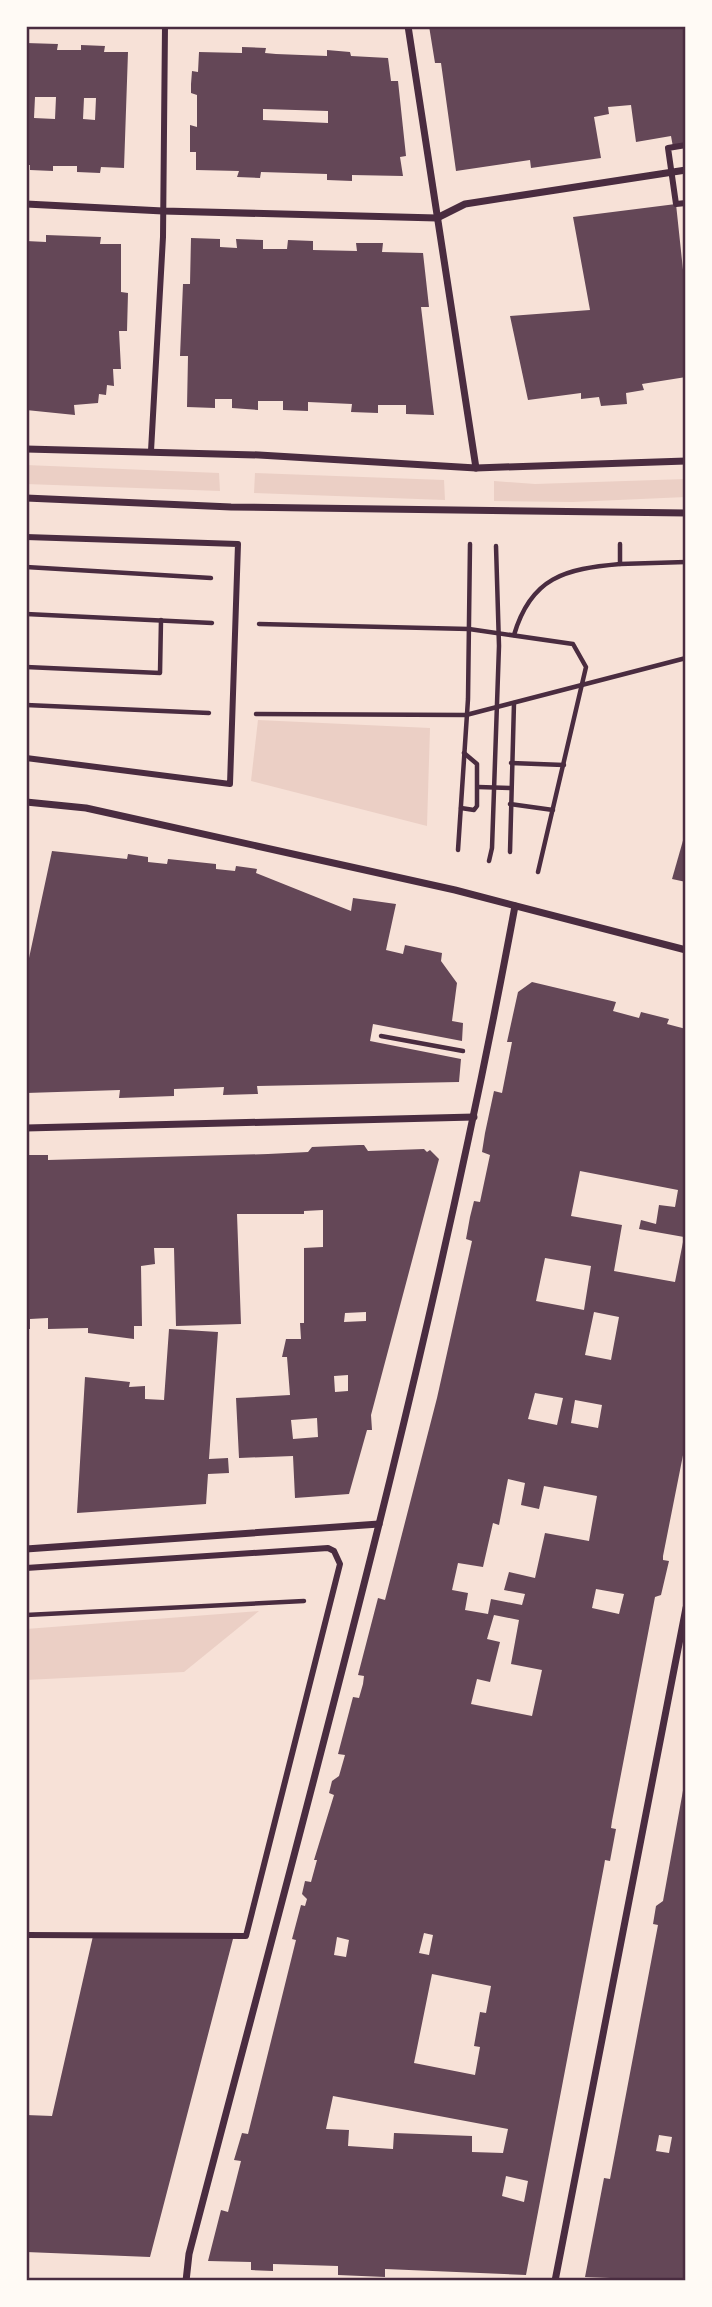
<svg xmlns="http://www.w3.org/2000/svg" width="712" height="2307" viewBox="0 0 712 2307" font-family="Arial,sans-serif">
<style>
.green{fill:#ebcfc5}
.building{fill:#644757;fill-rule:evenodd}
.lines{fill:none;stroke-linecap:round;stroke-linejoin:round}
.path{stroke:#4a2c40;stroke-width:4.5}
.pedestrian{stroke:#4a2c40;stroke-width:6}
.minor{stroke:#4a2c40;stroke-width:7}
.neatline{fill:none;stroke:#4a2c40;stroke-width:2.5}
</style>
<rect width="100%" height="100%" fill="#f7e1d7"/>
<!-- green -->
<g class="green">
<path d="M26,465L219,473L220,491L26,484Z"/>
<path d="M255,473L444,480L445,500L254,493Z"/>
<path d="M686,479V497L573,502L494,501V481L535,484Z"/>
<path d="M258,720L430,728L427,826L251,781Z"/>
<path d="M259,1611L184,1672L26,1680V1629Z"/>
</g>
<!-- building -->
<g class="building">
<path d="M429,26H686V145L673,147L671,136L636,142L631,105L608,107L609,114L594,117L601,158L531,168L530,160L456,171L441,63H435Z"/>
<path d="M26,43L58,44L57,50H81V45L105,46L104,52H128L124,168L101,167L100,173L77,172V166H53V171L30,170V165H26ZM35,97H56L55,119L34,118ZM84,98H96L95,120L83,119Z"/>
<path d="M242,47L266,48L265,53L276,54L327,56V50L350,52L351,56L388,58L391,81H398L406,156L400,157L403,176L352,175V181L327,180V174L261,172L260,178L237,177L239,171L196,170V152H190V125L197,127V95L191,93V84L192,71L198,72L199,52L242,53ZM263,109L328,111V123L263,120Z"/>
<path d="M676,204L686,298V377L642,384L644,390L626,393L627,404L601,406L599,397L581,399V393L528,400L510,316L590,310L573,217Z"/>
<path d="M46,235L101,237L100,244H121V292L128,293L127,331H119L121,369H113L114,386L107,385L106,395L99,394L98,403L74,405L75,415L26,410V241L46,242Z"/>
<path d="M191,238L220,239V247L237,248L236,239L263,240V249H287L288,240L313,241V250L357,251L356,243H383L382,252L423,253L429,307H421L434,415L406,414V405H378V413L351,412L352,404L308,402V411L283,410V401H258V410L232,408V399H215V408L187,407L188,356H180L183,284H190Z"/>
<path d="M686,830V882L672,879Z"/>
<path d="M52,851L127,859L128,854L148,857V862L167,864L168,859L216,864V869L235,871L236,866L257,869L256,873L351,911L353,898L396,904L386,950L403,954L405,945L442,953L441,961L457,983L452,1021L463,1023L462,1041L373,1024L370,1041L461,1059L459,1082L257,1086L258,1094L223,1095L224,1087L174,1089V1096L119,1098L120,1090L26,1093V972Z"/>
<path d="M532,982L616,1002L613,1011L639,1018L641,1012L669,1019L667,1024L686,1029V1440L663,1556V1560L669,1561L661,1595L655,1597L612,1821L611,1828L616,1829L610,1861L605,1860L604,1866L526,2275L385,2269V2277L338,2275V2266L273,2264V2271L251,2270V2262L208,2261L221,2210L228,2212L241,2161L234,2160L242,2133L248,2134L296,1940L292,1939L301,1905L305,1906L307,1899L302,1894L305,1881L311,1882L317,1860H314L334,1795L329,1793L332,1781L339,1776L345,1755L338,1754L353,1697L359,1698L363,1684L364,1676L358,1675L378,1598L385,1600L437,1398L472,1241L466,1239L470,1217L474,1201L480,1202L490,1155L482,1152L485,1133L494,1091L502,1093L512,1042H507L518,992ZM580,1171L678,1190L675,1207L659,1205L656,1224L641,1220L639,1229L684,1237L675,1282L614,1271L622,1225L571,1216ZM545,1258L591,1266L584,1310L536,1301ZM594,1312L619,1317L611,1360L585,1355ZM535,1393L563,1398L557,1425L528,1419ZM575,1400L602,1405L598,1428L571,1423ZM508,1479L525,1483L521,1505L539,1509L544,1486L597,1496L589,1541L545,1533L535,1578L509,1572L504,1590L525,1594L522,1605L491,1599L488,1614L465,1610L468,1593L452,1590L458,1563L483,1567L493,1523L499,1525ZM596,1589L624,1594L619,1614L592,1608ZM494,1615L519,1620L511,1664L542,1670L532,1716L471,1704L477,1679L490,1682L500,1642L487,1639ZM424,1933L433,1935L429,1955L419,1953ZM337,1937L349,1940L346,1957L334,1955ZM432,1974L491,1986L486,2013L480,2012L474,2046L480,2047L475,2075L414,2063ZM333,2096L508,2129L503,2153L472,2152V2136L394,2133L393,2149L348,2146L349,2130L326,2129ZM506,2176L528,2181L524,2202L502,2196Z"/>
<path d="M359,1145H364L368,1151L424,1149L427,1152L430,1150L439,1159L371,1415L372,1430H367L349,1494L295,1498L293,1456L239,1458L236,1398L290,1395L287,1357H282L286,1339H301L300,1323H304V1248L323,1247V1210L304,1211V1214H237L241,1324L176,1326L174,1248H154L155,1264L141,1266L142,1326H134V1339L88,1333V1328L48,1329V1318L30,1319V1329H26V1155H48V1160L268,1154L308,1152L312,1147ZM366,1312V1321L344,1322L345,1313ZM348,1375V1391L335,1392L334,1376ZM317,1418L318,1437L293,1439L291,1420Z"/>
<path d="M169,1329L218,1332L209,1459L228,1458L229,1473L208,1474L206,1504L77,1513L85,1377L130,1382L129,1387L145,1386V1399L164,1400Z"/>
<path d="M684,1785L686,2281L585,2277L604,2178L610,2179L658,1925L653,1924L656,1906L663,1901ZM659,2135L672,2137L669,2153L656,2151Z"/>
<path d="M234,1935L150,2257L26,2252V2115L52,2116L93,1936Z"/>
</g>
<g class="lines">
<!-- path -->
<g class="path">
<path d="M620,544V564L686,562"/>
<path d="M26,567L211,578"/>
<path d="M26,614L212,623"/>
<path d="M259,624L469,629L573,644L586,667L538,872"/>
<path d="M514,635C531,577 565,569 620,564"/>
<path d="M26,667L160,673L161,620"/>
<path d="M26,705L209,713"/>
<path d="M256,714L466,715L686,658"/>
<path d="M511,763L564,765"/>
<path d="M478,787L511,788"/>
<path d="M510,804L553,810"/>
<path d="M461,808L474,810L477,806V764L464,753"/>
<path d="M458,850L468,699L470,544"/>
<path d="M510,852L514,703"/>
<path d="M489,861L492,848L499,646L496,546"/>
<path d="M381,1036L463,1051"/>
<path d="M26,1615L304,1601"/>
</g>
<!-- pedestrian -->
<g class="pedestrian">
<path d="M686,145L668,148L676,204L686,203"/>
<path d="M151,451L163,237L165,26"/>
<path d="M26,537L238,544L230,784L26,758"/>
<path d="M26,1568L328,1548L334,1551L340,1564L246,1936L26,1935"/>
</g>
<!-- minor -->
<g class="minor">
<path d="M408,26L476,468"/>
<path d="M26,204L163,211L437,218L465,204L686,170"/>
<path d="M26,449L259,455L476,468L686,461"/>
<path d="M26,498L231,507L686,513"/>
<path d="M26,802L86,808L455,890L686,950"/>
<path d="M26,1128L474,1117"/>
<path d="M26,1549L379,1524"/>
<path d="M186,2281L189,2254C306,1807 431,1361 515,906"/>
<path d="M555,2281L686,1608"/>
</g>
</g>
<!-- border -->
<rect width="712" height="2307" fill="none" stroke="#fffaf5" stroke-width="56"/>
<rect x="28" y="28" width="656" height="2251" class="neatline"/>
</svg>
